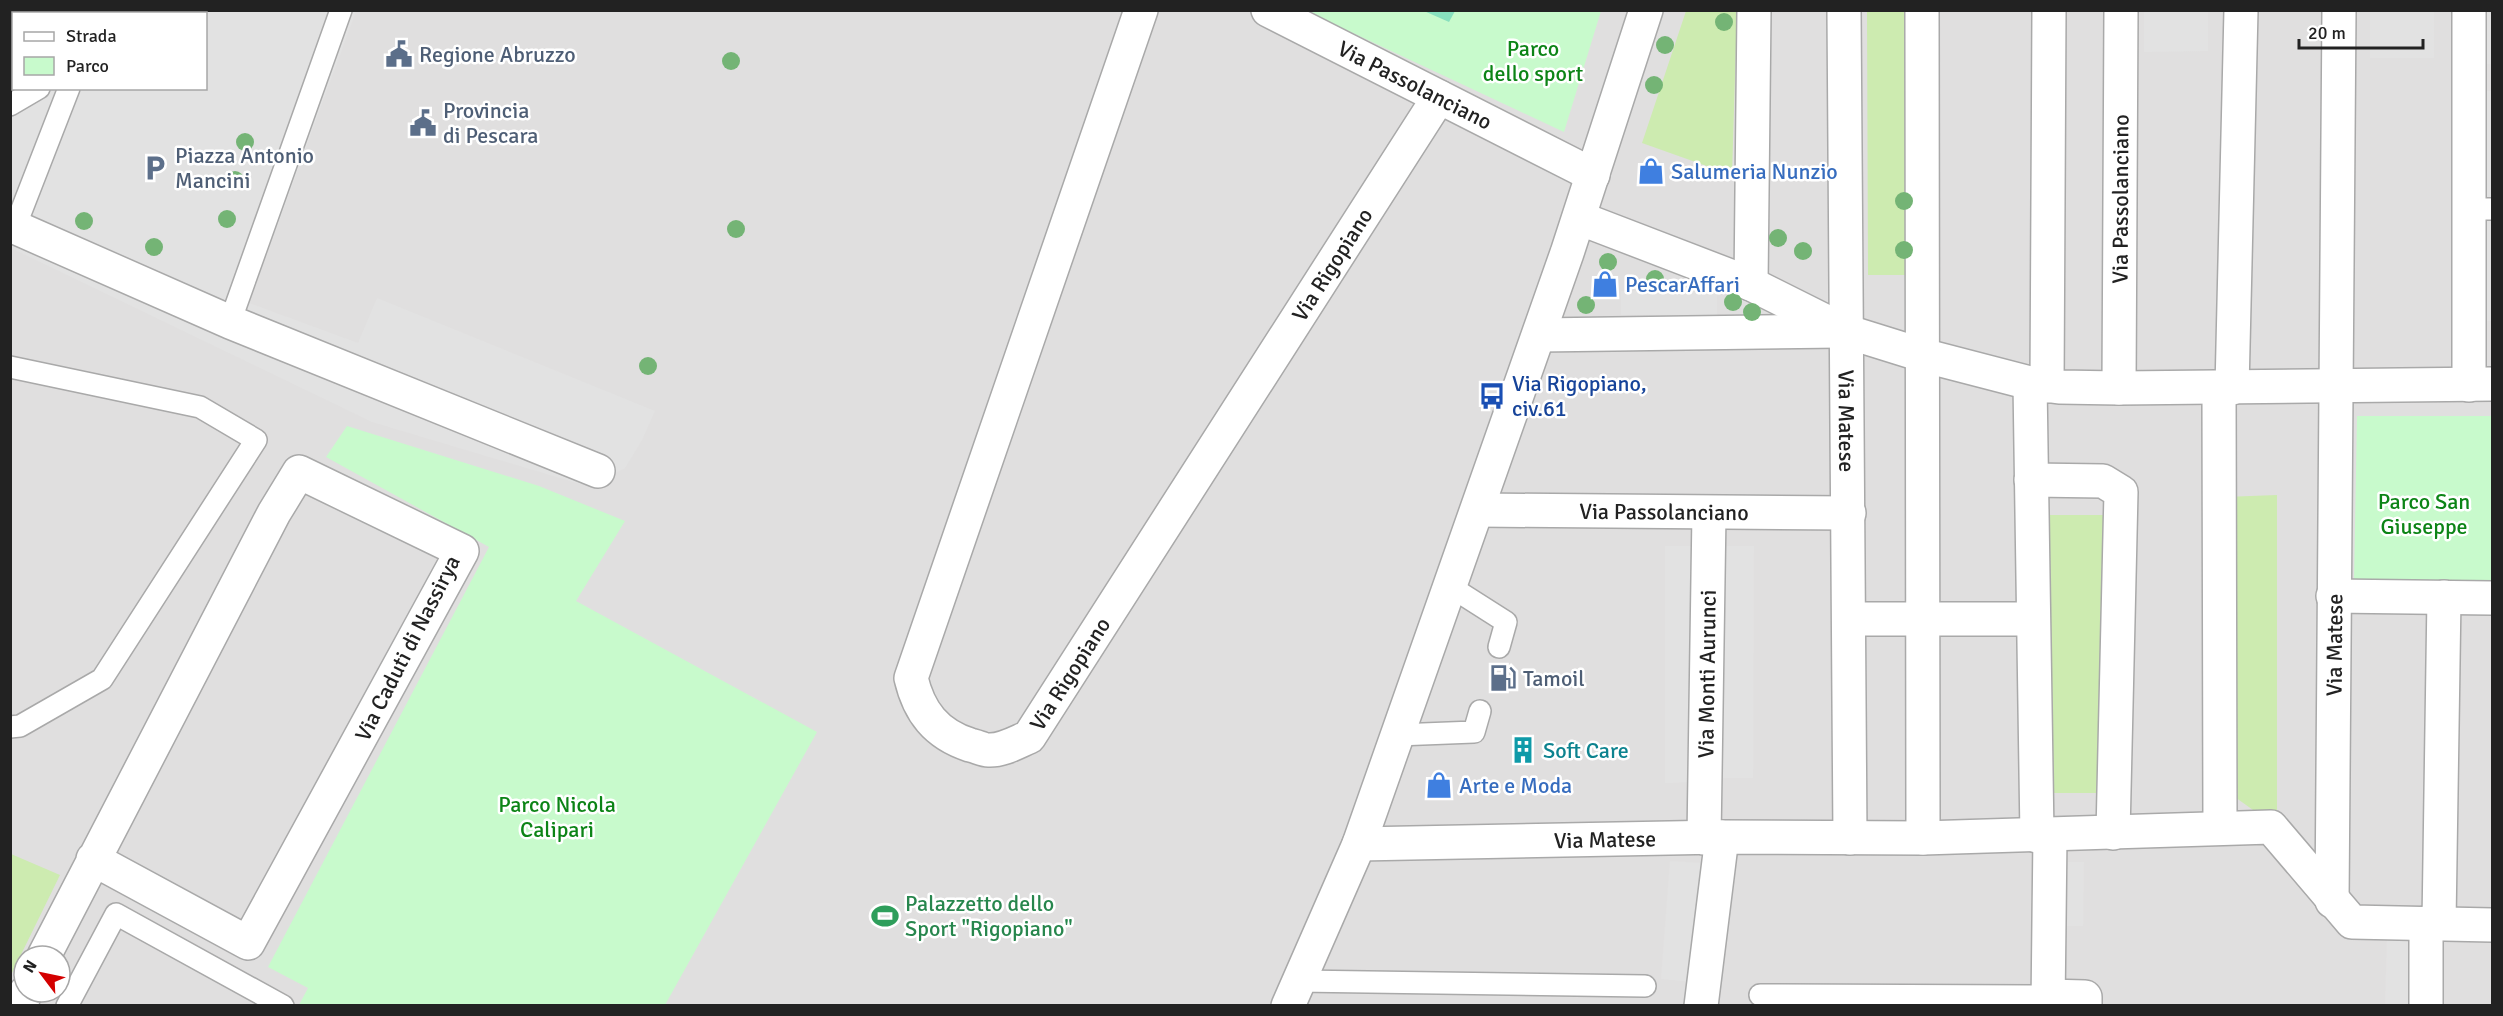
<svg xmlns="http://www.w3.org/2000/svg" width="2503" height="1016" viewBox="0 0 2503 1016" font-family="Signika,sans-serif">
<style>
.residential{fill:#e0dfdf;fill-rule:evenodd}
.grass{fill:#cdebb0}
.park{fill:#c8facc}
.pitch{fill:#88e0be}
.parking{fill:#e2e2e2}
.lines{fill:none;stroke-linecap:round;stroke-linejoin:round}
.lane-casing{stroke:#a9a9a9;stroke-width:24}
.street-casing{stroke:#a9a9a9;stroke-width:36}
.lane{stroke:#fff;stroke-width:21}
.street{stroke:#fff;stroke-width:33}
.tree{fill:#74b475}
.labels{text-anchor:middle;stroke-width:5;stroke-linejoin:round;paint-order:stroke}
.park-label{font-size:22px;fill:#0c8416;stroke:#fff}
.service-label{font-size:22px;fill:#4e5e75;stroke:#fff;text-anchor:start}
.street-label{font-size:22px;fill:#222;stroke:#fff}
.shop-label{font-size:22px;fill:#366cbe;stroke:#fff;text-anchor:start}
.transit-label{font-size:22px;fill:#164399;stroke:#fff;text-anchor:start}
.culture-label{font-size:22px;fill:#0d838f;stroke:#fff;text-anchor:start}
.leisure-label{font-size:22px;fill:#27864d;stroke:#fff;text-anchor:start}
</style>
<rect width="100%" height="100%" fill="#f2efe9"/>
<!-- residential -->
<path class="residential" d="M11,11H2492V1005H11ZM14,14H206V88H14ZM24,956H60V992H24Z"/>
<!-- grass -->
<g class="grass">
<path d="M1686,11H1737L1732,175L1642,143Z"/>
<path d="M1867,11H1914L1915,275H1868Z"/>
<path d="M2277,495V827L2225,790L2224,497Z"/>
<path d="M2050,515H2108L2107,793H2049Z"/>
<path d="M11,854L60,875L11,975Z"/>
</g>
<!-- park -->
<g class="park">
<path d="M1306,11H1601L1564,132Z"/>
<path d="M2357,416H2492V584L2354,582Z"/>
<path d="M347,426L539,486L625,521L576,601L817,732L665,1005H299L308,988L268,967L489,547L326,457Z"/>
</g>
<!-- pitch -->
<path class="pitch" d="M1424,11H1455L1449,22Z"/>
<!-- parking -->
<g class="parking">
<path d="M76,11H356L249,303L358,343L377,298L655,411L642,440L625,468L605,478L580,484L372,422L11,248L10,52L13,51L14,88H206V14L75,13Z"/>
<path d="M2144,11H2208V51L2144,52Z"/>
<rect x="2370" y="11" width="64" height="47"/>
<path d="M2486,11H2492V64H2487Z"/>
<rect x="2479" y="91" width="13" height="230"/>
<path d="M1621,291H1717V316L1621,315Z"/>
<path d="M1665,546H1697L1696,782L1665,783Z"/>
<path d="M1722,546H1754L1753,778H1721Z"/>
<path d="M1670,861L1701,863L1693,982L1661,979Z"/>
<path d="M2068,862H2084L2083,926H2067Z"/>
<path d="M2387,940L2416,941L2415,1005L2385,1006Z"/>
</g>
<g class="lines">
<defs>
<g id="lane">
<path d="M98,14L99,10"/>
<path d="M10,105L39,88"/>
<path d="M2469,209H2492"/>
<path d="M15,227L69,88"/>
<path d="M230,322L341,10"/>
<path d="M10,367L200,407L256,440L102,679L20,726L10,727"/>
<path d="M1451,587L1506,622L1499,647"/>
<path d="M1397,735L1474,732L1480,711"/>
<path d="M1298,981L1645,986"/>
<path d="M1760,995L2048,996"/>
<path d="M67,1006L116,914L283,1006"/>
</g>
<g id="street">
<path id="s1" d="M1141,10L911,678C919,712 936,734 970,745C976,746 983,750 988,750C1002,751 1017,742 1029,737L1439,97"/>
<path id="s2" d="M1268,10L1593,175"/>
<path id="s3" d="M1844,10L1850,838"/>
<path d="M1922,10L1923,838"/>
<path d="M2469,10V385"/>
<path d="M1579,218L1751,284L1845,331L1922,355L2030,383L2059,387L2119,388L2492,384"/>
<path d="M10,225L230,322L598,471"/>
<path d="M1751,284L1754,10"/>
<path d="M1539,335L1841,331"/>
<path d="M2030,383L2037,836"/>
<path d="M2047,386L2049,10"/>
<path id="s4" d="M2119,388L2121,10"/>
<path d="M2219,388L2220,828"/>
<path d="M2232,388L2241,10"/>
<path d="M2031,480L2103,481L2121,492L2113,833"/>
<path id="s5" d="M1478,510L1849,513"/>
<path d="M2333,596L2492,598"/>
<path d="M1850,619H2033"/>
<path id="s6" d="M1704,838L1709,513"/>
<path id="s7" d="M1359,844L1722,837L1923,838L2271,827L2352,922L2492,925"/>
<path id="s8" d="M2332,901L2339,10"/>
<path d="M2439,923L2444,597"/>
<path d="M44,956L274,513L299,472L462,551L248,943L93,859"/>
<path d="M2048,996L2085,997V1006"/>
<path d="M19,1006L26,992"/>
<path d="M1288,1006L1359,844L1567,253L1646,10"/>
<path d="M1701,1006L1722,837"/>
<path d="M2048,1006L2050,835"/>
<path d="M2426,1006V923"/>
</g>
</defs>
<!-- lane casing -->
<use href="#lane" class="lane-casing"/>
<!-- street casing -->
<use href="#street" class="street-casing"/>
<!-- lane -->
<use href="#lane" class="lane"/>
<!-- street -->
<use href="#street" class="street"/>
</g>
<!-- trees -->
<g class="tree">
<circle cx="1724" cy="22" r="9"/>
<circle cx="1665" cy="45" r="9"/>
<circle cx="731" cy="61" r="9"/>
<circle cx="1654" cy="85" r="9"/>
<circle cx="245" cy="142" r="9"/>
<circle cx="235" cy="180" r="9"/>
<circle cx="1904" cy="201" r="9"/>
<circle cx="227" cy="219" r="9"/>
<circle cx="84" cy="221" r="9"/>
<circle cx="736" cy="229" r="9"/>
<circle cx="1778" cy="238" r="9"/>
<circle cx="154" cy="247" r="9"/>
<circle cx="1904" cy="250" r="9"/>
<circle cx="1803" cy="251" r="9"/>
<circle cx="1608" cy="262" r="9"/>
<circle cx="1655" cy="279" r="9"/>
<circle cx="1733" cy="302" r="9"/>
<circle cx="1586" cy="305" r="9"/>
<circle cx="1752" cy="312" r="9"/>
<circle cx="648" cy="366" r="9"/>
</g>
<!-- icons -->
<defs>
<symbol id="civic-bare" viewBox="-9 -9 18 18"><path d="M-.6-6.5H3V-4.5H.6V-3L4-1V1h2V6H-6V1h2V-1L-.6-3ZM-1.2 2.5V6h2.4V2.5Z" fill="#5c6f8a" stroke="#fff" stroke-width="2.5" paint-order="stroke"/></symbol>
<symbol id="parking-bare" viewBox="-9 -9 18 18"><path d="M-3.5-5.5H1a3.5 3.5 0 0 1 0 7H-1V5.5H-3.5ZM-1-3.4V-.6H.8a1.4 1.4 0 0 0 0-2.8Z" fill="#5c6f8a" stroke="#fff" stroke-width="2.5" paint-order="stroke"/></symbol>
<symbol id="shop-bare" viewBox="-9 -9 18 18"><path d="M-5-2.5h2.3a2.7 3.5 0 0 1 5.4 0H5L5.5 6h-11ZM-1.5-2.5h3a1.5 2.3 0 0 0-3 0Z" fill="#3f7fe0" stroke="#fff" stroke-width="2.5" paint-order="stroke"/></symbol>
<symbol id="bus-bare" viewBox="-9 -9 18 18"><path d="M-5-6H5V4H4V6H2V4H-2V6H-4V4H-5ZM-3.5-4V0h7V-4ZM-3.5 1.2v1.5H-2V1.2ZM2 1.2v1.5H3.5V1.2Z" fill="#1a4fb4" stroke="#fff" stroke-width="2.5" paint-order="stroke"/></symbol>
<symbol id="fuel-bare" viewBox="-9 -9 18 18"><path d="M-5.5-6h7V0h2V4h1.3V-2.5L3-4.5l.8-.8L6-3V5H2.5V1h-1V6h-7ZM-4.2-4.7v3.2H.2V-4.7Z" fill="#5c6f8a" stroke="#fff" stroke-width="2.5" paint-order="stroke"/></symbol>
<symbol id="building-bare" viewBox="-9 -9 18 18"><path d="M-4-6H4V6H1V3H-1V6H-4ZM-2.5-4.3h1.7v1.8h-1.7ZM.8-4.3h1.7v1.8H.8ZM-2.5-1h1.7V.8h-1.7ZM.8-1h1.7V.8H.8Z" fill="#0f9aa8" stroke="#fff" stroke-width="2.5" paint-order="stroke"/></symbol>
<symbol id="stadium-bare" viewBox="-9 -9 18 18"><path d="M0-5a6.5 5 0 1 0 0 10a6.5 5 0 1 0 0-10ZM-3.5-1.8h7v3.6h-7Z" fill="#2e9e5b" stroke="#fff" stroke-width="2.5" paint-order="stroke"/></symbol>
</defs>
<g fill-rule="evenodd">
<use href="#civic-bare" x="380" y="35" width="38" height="38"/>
<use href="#civic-bare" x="404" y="104" width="38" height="38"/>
<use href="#parking-bare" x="136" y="149" width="38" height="38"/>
<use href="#shop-bare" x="1632" y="152" width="38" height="38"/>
<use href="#shop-bare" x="1586" y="265" width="38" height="38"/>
<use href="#bus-bare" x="1473" y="377" width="38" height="38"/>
<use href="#fuel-bare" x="1484" y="659" width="38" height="38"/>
<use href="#building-bare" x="1504" y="731" width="38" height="38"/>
<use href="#shop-bare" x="1420" y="766" width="38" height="38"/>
<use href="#stadium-bare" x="866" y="897" width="38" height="38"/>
</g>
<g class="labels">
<!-- park labels -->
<g class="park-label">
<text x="1533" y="56">Parco<tspan x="1533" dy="25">dello sport</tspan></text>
<text x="2424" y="509">Parco San<tspan x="2424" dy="25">Giuseppe</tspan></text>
<text x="557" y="812">Parco Nicola<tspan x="557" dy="25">Calipari</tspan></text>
</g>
<!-- service labels -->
<g class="service-label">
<text x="419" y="62">Regione Abruzzo</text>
<text x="443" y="118">Provincia<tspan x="443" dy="25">di Pescara</tspan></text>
<text x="175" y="163">Piazza Antonio<tspan x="175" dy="25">Mancini</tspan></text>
<text x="1523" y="686">Tamoil</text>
</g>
<!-- street labels -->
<g class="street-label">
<text dy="8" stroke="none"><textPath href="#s2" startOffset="165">Via Passolanciano</textPath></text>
<text dy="8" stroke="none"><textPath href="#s4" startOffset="189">Via Passolanciano</textPath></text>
<text dy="8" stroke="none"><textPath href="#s1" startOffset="1424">Via Rigopiano</textPath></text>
<text dy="8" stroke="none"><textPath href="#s3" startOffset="411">Via Matese</textPath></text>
<text dy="8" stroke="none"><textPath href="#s5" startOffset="186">Via Passolanciano</textPath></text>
<text dy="8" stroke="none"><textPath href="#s8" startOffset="256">Via Matese</textPath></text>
<text transform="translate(407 648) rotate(-63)" y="8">Via Caduti di Nassirya</text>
<text dy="8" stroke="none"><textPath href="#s1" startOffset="938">Via Rigopiano</textPath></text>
<text dy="8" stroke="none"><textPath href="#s6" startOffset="164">Via Monti Aurunci</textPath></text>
<text dy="8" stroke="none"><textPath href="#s7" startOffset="246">Via Matese</textPath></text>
</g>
<!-- shop labels -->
<g class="shop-label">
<text x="1671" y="179">Salumeria Nunzio</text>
<text x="1625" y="292">PescarAffari</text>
<text x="1459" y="793">Arte e Moda</text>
</g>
<!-- transit labels -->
<g class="transit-label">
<text x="1512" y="391">Via Rigopiano,<tspan x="1512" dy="25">civ.61</tspan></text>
</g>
<!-- culture labels -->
<g class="culture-label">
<text x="1543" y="758">Soft Care</text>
</g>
<!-- leisure labels -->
<g class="leisure-label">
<text x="905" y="911">Palazzetto dello<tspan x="905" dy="25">Sport "Rigopiano"</tspan></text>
</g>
</g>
<!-- border -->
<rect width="2503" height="1016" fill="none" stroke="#222222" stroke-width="24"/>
<!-- legend -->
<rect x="12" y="12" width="195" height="78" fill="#ffffff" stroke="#a7a7a7" stroke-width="1.5"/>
<rect x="24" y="32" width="30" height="9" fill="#ffffff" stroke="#a7a7a7" stroke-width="1.5"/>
<text x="66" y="42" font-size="18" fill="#222222">Strada</text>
<rect x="24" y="57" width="30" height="18" fill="#c8facc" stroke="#a7a7a7" stroke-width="1.5"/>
<text x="66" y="72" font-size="18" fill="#222222">Parco</text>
<!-- north arrow -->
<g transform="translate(42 974) rotate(302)"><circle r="28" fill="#ffffff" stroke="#a7a7a7" stroke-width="1.5"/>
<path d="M0-4.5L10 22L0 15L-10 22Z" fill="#d40000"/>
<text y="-9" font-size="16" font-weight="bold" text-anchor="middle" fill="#222222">N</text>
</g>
<!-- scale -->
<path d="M2299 39v9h124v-9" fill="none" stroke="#222222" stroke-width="3"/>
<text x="2308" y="39" font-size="18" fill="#222222" stroke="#ffffff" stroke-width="4.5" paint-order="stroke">20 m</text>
</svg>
